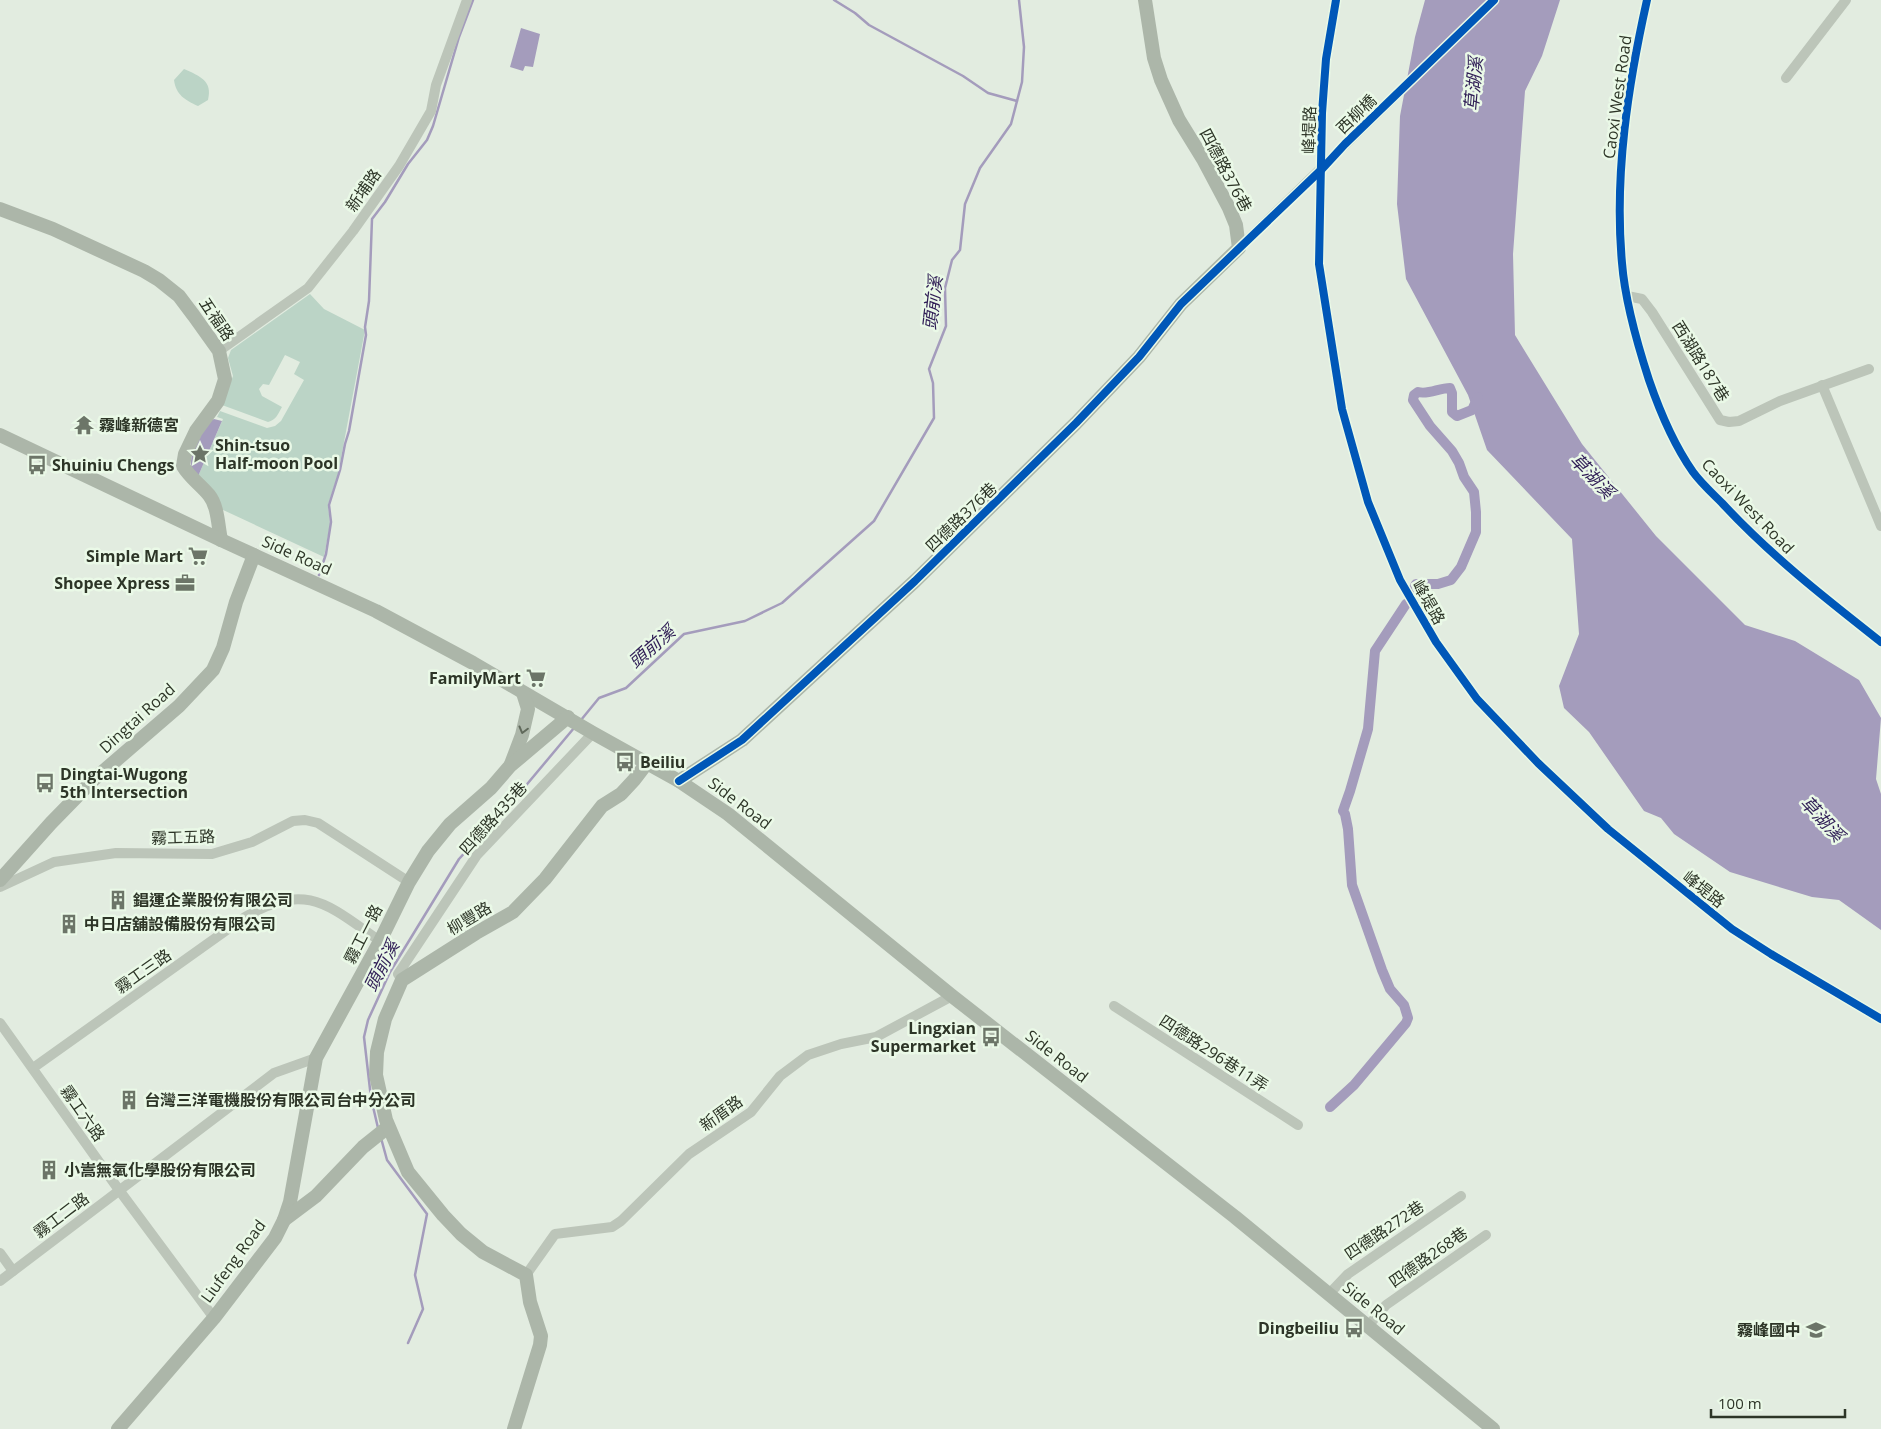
<svg xmlns="http://www.w3.org/2000/svg" width="1881" height="1429" viewBox="0 0 1881 1429" font-family="'Open Sans','Noto Sans TC',sans-serif">
<style>
.green{fill:#bbd4c6}
.water{fill:#a49cbc}
.lines{fill:none;stroke-linecap:round;stroke-linejoin:round}
.stream{stroke:#a49cbc;stroke-width:2.5}
.canal{stroke:#a49cbc;stroke-width:10}
.street{stroke:#bcc5b9;stroke-width:10}
.secondary{stroke:#acb6a9;stroke-width:14}
.cycleway-casing{stroke:#eaf9e7;stroke-width:11}
.cycleway{stroke:#0057b8;stroke-width:8}
.oneway{stroke:#60695b}
.labels{text-anchor:middle;stroke-width:5;stroke-linejoin:round;paint-order:stroke}
.street-label{font-size:16px;fill:#2d3527;stroke:#eaf9e7}
.poi-label{font-size:16px;font-weight:bold;fill:#2d3527;stroke:#eaf9e7;text-anchor:start}
.water-label{font-size:18px;font-style:italic;fill:#301e56;stroke:#eaf9e7}
</style>
<rect width="100%" height="100%" fill="#e2ece0"/>
<!-- green -->
<g class="green">
<path d="M184,69C200,76 213,81 208,100L198,106C185,100 176,95 174,80Z"/>
<path d="M310,294L324,309L365,330L338,474L328,505L330,524L324,557L221,509L196,481L223,419L217,417L220,411L267,428L275,426L281,421L304,380L294,374L300,362L285,355L269,385L263,384L259,389L262,396L282,407C278,414 276,420 268,422L222,405L233,376L228,358L231,350Z"/>
</g>
<!-- water -->
<g class="water">
<path d="M1425,0H1560L1542,56L1525,91L1513,254L1515,335L1582,444L1656,536L1745,625L1795,641L1859,680L1881,718L1876,779L1881,794V930L1839,900L1812,897L1730,872L1674,834L1661,818L1644,811L1589,732L1564,708L1559,686L1579,634L1572,539L1487,450L1468,395L1406,279L1397,204L1400,116L1415,37Z"/>
<path d="M521,28L540,34L533,67L525,66L523,71L510,67Z"/>
<path d="M214,419L222,421L196,481C183,465 197,427 214,419Z"/>
</g>
<g class="lines">
<!-- stream -->
<g class="stream">
<path d="M834,0L855,13L869,25L963,76L988,93L1017,101"/>
<path d="M319,575L326,554L331,522L329,505L340,470L345,444L349,431L366,335L365,327L369,301L372,219L385,202L408,164L427,140L433,126L459,37L473,0"/>
<path d="M581,720L599,698L626,688L684,634L745,621L782,603L874,521L934,418L933,383L929,369L946,326L945,288L952,260L960,250L965,204L980,168L1011,124L1022,82L1024,47L1019,0"/>
<path d="M378,1128L371,1098L364,1037L368,1020L390,972L459,859L523,789L574,728"/>
<path d="M381,1138L387,1160L427,1214L415,1275L423,1309L408,1343"/>
</g>
<!-- canal -->
<g class="canal">
<path d="M1414,588L1416,584H1438L1451,580L1461,567L1476,532V512L1474,492L1464,477L1459,463L1452,451L1430,426L1413,400L1414,395L1418,392C1428,395 1439,388 1450,388L1452,393V412L1457,416L1472,410L1478,397"/>
<path d="M1330,1107L1354,1085L1406,1023L1408,1018L1404,1005L1390,989L1382,970L1352,885L1348,829L1345,814L1343,811L1350,791L1368,729L1375,651L1406,604"/>
</g>
<!-- street -->
<g class="street">
<path d="M1336,0L1326,59L1322,113L1319,264L1342,409L1368,502L1400,580L1436,642L1477,699L1538,763L1608,829L1732,929L1771,954L1881,1019"/>
<path d="M1647,0C1628,85 1614,175 1622,263C1625,302 1637,343 1649,380C1660,412 1674,445 1693,472C1701,483 1712,493 1722,503C1770,555 1825,598 1881,642"/>
<path d="M1786,78L1846,0"/>
<path d="M1239,248L1494,0"/>
<path d="M1627,296L1642,299L1652,312L1720,420L1729,422L1739,421L1780,401L1869,369"/>
<path d="M219,351L308,288L353,231L399,166L431,111L436,85L467,0"/>
<path d="M1822,385L1881,526"/>
<path d="M0,887L54,862L116,853L212,854L252,842L293,821L305,820L318,823L409,882"/>
<path d="M402,980L398,974L477,855L593,733"/>
<path d="M1114,1006L1298,1125"/>
<path d="M0,1023L119,1190L214,1318"/>
<path d="M33,1068L245,917C307,881 328,905 380,941"/>
<path d="M0,1253L13,1271"/>
<path d="M526,1275L555,1234L612,1227L621,1221L689,1154L751,1112L780,1076L808,1055L841,1044L876,1037L952,996"/>
<path d="M0,1281L274,1073L316,1058"/>
<path d="M1329,1294L1348,1274L1461,1196"/>
<path d="M1368,1326L1386,1305L1486,1235"/>
</g>
<!-- secondary -->
<g class="secondary">
<path d="M0,209L53,229L144,271L159,280L179,296L194,316L219,351L225,379L218,401L196,431L185,454L183,466C190,478 200,484 209,495C218,506 218,526 221,540"/>
<path d="M0,435L221,540L376,611L473,663L593,733L679,781L728,814L952,996L1235,1217L1493,1429"/>
<path d="M511,764L522,735L528,709L523,693"/>
<path d="M679,781L742,740L915,581L1076,423L1139,357L1181,304L1239,248L1236,225L1229,208L1203,159L1179,120L1161,80L1154,58L1145,0"/>
<path d="M0,880L51,823L92,781L179,706L213,670L223,648L236,602L254,555"/>
<path d="M284,1220L290,1202L316,1058L380,941L409,882L428,851L450,824L491,788L510,766L568,717"/>
<path d="M118,1429L214,1318L275,1238L284,1220L316,1196L363,1147L388,1127"/>
<path d="M514,1429L540,1345L541,1336L530,1302L526,1275L483,1252L461,1234L443,1215L408,1172L386,1120L376,1075L377,1052L385,1019L402,980L476,933L513,912L545,879L602,806L621,794L634,780L647,763"/>
</g>
<defs>
<g id="cycleway">
<path d="M1336,0L1326,59L1322,113L1319,264L1342,409L1368,502L1400,580L1436,642L1477,699L1538,763L1608,829L1732,929L1771,954L1881,1019"/>
<path d="M1647,0C1628,85 1614,175 1622,263C1625,302 1637,343 1649,380C1660,412 1674,445 1693,472C1701,483 1712,493 1722,503C1770,555 1825,598 1881,642"/>
<path d="M679,781L742,740L915,581L1076,423L1139,357L1181,304L1322,169L1345,144L1494,0"/>
</g>
</defs>
<!-- cycleway casing -->
<use href="#cycleway" class="cycleway-casing"/>
<!-- cycleway -->
<use href="#cycleway" class="cycleway"/>
</g>
<!-- one-way arrows -->
<defs><path id="oneway-chevron" d="M-2-3.5L2.5 0L-2 3.5" fill="none" stroke-width="1.6" stroke-linecap="round" stroke-linejoin="round" transform="scale(1.25)"/></defs>
<use class="oneway" href="#oneway-chevron" transform="translate(523 730) rotate(105)"/>
<!-- icons -->
<defs>
<symbol id="temple-bare" viewBox="-9 -9 18 18"><path d="M0-6L5-2H3V0L6.5 2.5H4V6H1.5V3h-3V6H-4V2.5H-6.5L-3 0V-2H-5Z" fill="#6c7568" stroke="#eaf9e7" stroke-width="2.5" paint-order="stroke"/></symbol>
<symbol id="sight-bare" viewBox="-9 -9 18 18"><path d="M0-6L1.8-2.2L6-1.7L2.9 1.2L3.7 5.4L0 3.3L-3.7 5.4L-2.9 1.2L-6-1.7L-1.8-2.2Z" fill="#6c7568" stroke="#eaf9e7" stroke-width="2.5" paint-order="stroke"/></symbol>
<symbol id="bus-bare" viewBox="-9 -9 18 18"><path d="M-5-6H5V4H4V6H2V4H-2V6H-4V4H-5ZM-3.5-4V0h7V-4ZM-3.5 1.2v1.5H-2V1.2ZM2 1.2v1.5H3.5V1.2Z" fill="#6c7568" stroke="#eaf9e7" stroke-width="2.5" paint-order="stroke"/></symbol>
<symbol id="supermarket-bare" viewBox="-9 -9 18 18"><path d="M-6-5.5h2.5l.6 2H6L4.5 2H-2.5L-4.4-4H-6ZM-1.5 3.2a1.3 1.3 0 1 0 .1 0ZM3 3.2a1.3 1.3 0 1 0 .1 0Z" fill="#6c7568" stroke="#eaf9e7" stroke-width="2.5" paint-order="stroke"/></symbol>
<symbol id="office-bare" viewBox="-9 -9 18 18"><path d="M-6-3h4V-5.5h4V-3h4V5H-6ZM-1-4.5V-3h2v-1.5ZM-6 0V1H6V0Z" fill="#6c7568" stroke="#eaf9e7" stroke-width="2.5" paint-order="stroke"/></symbol>
<symbol id="building-bare" viewBox="-9 -9 18 18"><path d="M-4-6H4V6H1V3H-1V6H-4ZM-2.5-4.3h1.7v1.8h-1.7ZM.8-4.3h1.7v1.8H.8ZM-2.5-1h1.7V.8h-1.7ZM.8-1h1.7V.8H.8Z" fill="#6c7568" stroke="#eaf9e7" stroke-width="2.5" paint-order="stroke"/></symbol>
<symbol id="school-bare" viewBox="-9 -9 18 18"><path d="M0-5L7-2L0 1L-7-2ZM-4 1L0 2.5L4 1V4Q0 6-4 4Z" fill="#6c7568" stroke="#eaf9e7" stroke-width="2.5" paint-order="stroke"/></symbol>
</defs>
<g fill-rule="evenodd">
<use href="#temple-bare" x="70" y="411" width="28" height="28"/>
<use href="#sight-bare" x="186" y="440" width="28" height="28"/>
<use href="#bus-bare" x="23" y="451" width="28" height="28"/>
<use href="#supermarket-bare" x="184" y="542" width="28" height="28"/>
<use href="#office-bare" x="171" y="569" width="28" height="28"/>
<use href="#supermarket-bare" x="522" y="664" width="28" height="28"/>
<use href="#bus-bare" x="611" y="748" width="28" height="28"/>
<use href="#bus-bare" x="31" y="769" width="28" height="28"/>
<use href="#building-bare" x="104" y="886" width="28" height="28"/>
<use href="#building-bare" x="55" y="910" width="28" height="28"/>
<use href="#bus-bare" x="977" y="1023" width="28" height="28"/>
<use href="#building-bare" x="115" y="1086" width="28" height="28"/>
<use href="#building-bare" x="35" y="1156" width="28" height="28"/>
<use href="#bus-bare" x="1340" y="1314" width="28" height="28"/>
<use href="#school-bare" x="1802" y="1316" width="28" height="28"/>
</g>
<g class="labels">
<!-- street labels -->
<g class="street-label">
<text transform="translate(1617 97) rotate(-82)" y="6">Caoxi West Road</text>
<text transform="translate(1356 114) rotate(-44)" y="6">西柳橋</text>
<text transform="translate(1309 130) rotate(-89)" y="6">峰堤路</text>
<text transform="translate(1226 170) rotate(62)" y="6">四德路376巷</text>
<text transform="translate(363 190) rotate(-55)" y="6">新埔路</text>
<text transform="translate(217 319) rotate(56)" y="6">五福路</text>
<text transform="translate(1701 361) rotate(58)" y="6">西湖路187巷</text>
<text transform="translate(1748 506) rotate(46)" y="6">Caoxi West Road</text>
<text transform="translate(961 517) rotate(-44)" y="6">四德路376巷</text>
<text transform="translate(297 555) rotate(24)" y="6">Side Road</text>
<text transform="translate(1429 602) rotate(60)" y="6">峰堤路</text>
<text transform="translate(137 718) rotate(-42)" y="6">Dingtai Road</text>
<text transform="translate(740 803) rotate(37)" y="6">Side Road</text>
<text transform="translate(493 818) rotate(-48)" y="6">四德路435巷</text>
<text transform="translate(183 837) rotate(-2)" y="6">霧工五路</text>
<text transform="translate(1704 889) rotate(38)" y="6">峰堤路</text>
<text transform="translate(469 918) rotate(-31)" y="6">柳豐路</text>
<text transform="translate(363 934) rotate(-63)" y="6">霧工一路</text>
<text transform="translate(143 971) rotate(-35)" y="6">霧工三路</text>
<text transform="translate(1214 1053) rotate(33)" y="6">四德路296巷11弄</text>
<text transform="translate(1057 1056) rotate(38)" y="6">Side Road</text>
<text transform="translate(83 1113) rotate(55)" y="6">霧工六路</text>
<text transform="translate(721 1113) rotate(-36)" y="6">新厝路</text>
<text transform="translate(61 1215) rotate(-37)" y="6">霧工二路</text>
<text transform="translate(1384 1230) rotate(-34)" y="6">四德路272巷</text>
<text transform="translate(1428 1257) rotate(-35)" y="6">四德路268巷</text>
<text transform="translate(233 1261) rotate(-54)" y="6">Liufeng Road</text>
<text transform="translate(1374 1308) rotate(39)" y="6">Side Road</text>
</g>
<!-- poi labels -->
<g class="poi-label">
<text x="99" y="431">霧峰新德宮</text>
<text x="215" y="451">Shin-tsuo<tspan x="215" dy="18">Half-moon Pool</tspan></text>
<text x="52" y="471">Shuiniu Chengs</text>
<text x="183" y="562" text-anchor="end">Simple Mart</text>
<text x="170" y="589" text-anchor="end">Shopee Xpress</text>
<text x="521" y="684" text-anchor="end">FamilyMart</text>
<text x="640" y="768">Beiliu</text>
<text x="60" y="780">Dingtai-Wugong<tspan x="60" dy="18">5th Intersection</tspan></text>
<text x="133" y="906">錩運企業股份有限公司</text>
<text x="84" y="930">中日店舖設備股份有限公司</text>
<text x="976" y="1034" text-anchor="end">Lingxian<tspan x="976" dy="18">Supermarket</tspan></text>
<text x="144" y="1106">台灣三洋電機股份有限公司台中分公司</text>
<text x="64" y="1176">小嵩無氧化學股份有限公司</text>
<text x="1339" y="1334" text-anchor="end">Dingbeiliu</text>
<text x="1801" y="1336" text-anchor="end">霧峰國中</text>
</g>
<!-- water labels -->
<g class="water-label">
<text transform="translate(1474 84) rotate(-85)" y="6">草湖溪</text>
<text transform="translate(933 303) rotate(-83)" y="6">頭前溪</text>
<text transform="translate(1592 476) rotate(46)" y="6">草湖溪</text>
<text transform="translate(652 647) rotate(-41)" y="6">頭前溪</text>
<text transform="translate(1822 819) rotate(47)" y="6">草湖溪</text>
<text transform="translate(382 966) rotate(-63)" y="6">頭前溪</text>
</g>
</g>
<!-- scale -->
<path d="M1711 1409v8h134v-8" fill="none" stroke="#2d3527" stroke-width="2.5"/>
<text x="1718" y="1409" font-size="15" fill="#2d3527" stroke="#eaf9e7" stroke-width="4" paint-order="stroke">100 m</text>
</svg>
